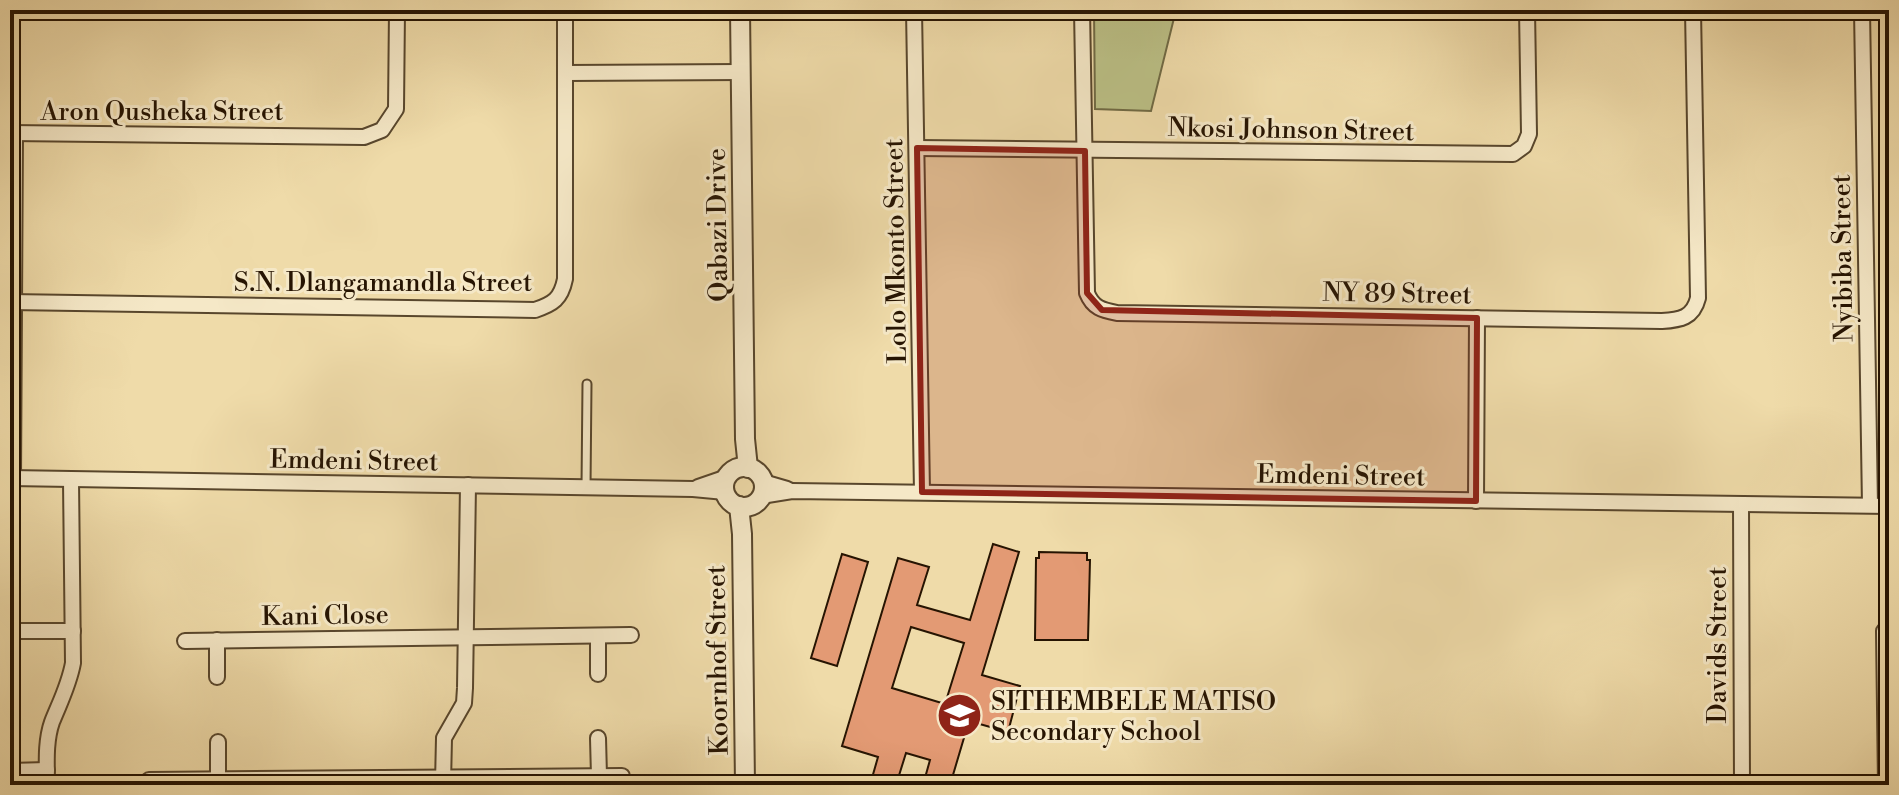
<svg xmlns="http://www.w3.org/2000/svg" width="1899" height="795" viewBox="0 0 1899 795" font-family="'Libre Bodoni',serif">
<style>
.green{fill:#bbc086;stroke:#706a44;stroke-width:2}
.building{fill:#e39a74;stroke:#261402;stroke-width:2;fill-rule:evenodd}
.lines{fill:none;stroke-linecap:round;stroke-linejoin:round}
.service-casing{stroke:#58462c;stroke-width:11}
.minor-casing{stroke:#58462c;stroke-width:18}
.tertiary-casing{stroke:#58462c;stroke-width:22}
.service{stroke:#f5e8c7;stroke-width:7}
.minor{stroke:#f5e8c7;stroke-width:14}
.tertiary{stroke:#f5e8c7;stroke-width:18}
.marked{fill:#8f2418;fill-opacity:0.2;stroke:#8f2418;stroke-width:6;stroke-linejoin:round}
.labels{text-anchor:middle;stroke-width:6;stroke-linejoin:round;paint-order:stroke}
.street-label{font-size:26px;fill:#261402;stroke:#f5e8c7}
.poi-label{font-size:26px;fill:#261402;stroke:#f5e8c7;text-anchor:start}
</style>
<rect width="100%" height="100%" fill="#efdba9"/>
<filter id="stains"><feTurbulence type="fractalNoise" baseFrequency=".0025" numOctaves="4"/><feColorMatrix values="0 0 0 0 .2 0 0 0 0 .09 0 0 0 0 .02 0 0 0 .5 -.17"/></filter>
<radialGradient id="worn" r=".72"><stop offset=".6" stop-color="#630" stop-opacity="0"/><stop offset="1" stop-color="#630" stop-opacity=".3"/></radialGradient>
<!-- green -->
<path class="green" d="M1094,10H1176L1151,111L1095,109Z"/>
<!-- building -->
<g class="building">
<path d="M993,544L1019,552L982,675L1020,686L1008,732L969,721L950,785H923L930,760L906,753L896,785H870L878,757L842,746L898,558L929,567L917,605L970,620ZM911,627L964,643L945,704L892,688Z"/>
<path d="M1039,552L1087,553V560H1090L1088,640H1035L1036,558H1039Z"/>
<path d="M842,554L868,562L837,666L811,658Z"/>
</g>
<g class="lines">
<defs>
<path id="service" d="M586,487L587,384"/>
<g id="minor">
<path d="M914,10L922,492"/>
<path d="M1082,10L1087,293C1093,308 1102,310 1117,313L1662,321C1680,320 1693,318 1698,298L1693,10"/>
<path d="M1862,10L1870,505"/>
<path d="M566,73L741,72"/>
<path d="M10,133L364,137L382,130L396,109L397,10"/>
<path d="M917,148L1513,154L1524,146L1529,134L1527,10"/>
<path d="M10,302L535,310C553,304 561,299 565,279V10"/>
<path d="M10,478L693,489L725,492"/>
<path d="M13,478L15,134"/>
<path d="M763,482L787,489"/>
<path d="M698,487L727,477"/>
<path d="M761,496L792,491L1889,506"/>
<path d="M1476,501L1477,318"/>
<path d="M1741,505L1742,785"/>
<path d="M10,631H73"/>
<path d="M1884,631L1886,785"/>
<path d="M598,636V674"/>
<path d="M217,640V677"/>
<path d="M185,641L631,635"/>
<path d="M598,738L599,776"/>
<path d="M10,771L47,770"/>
<path d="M218,779V742"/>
<path d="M149,780L622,776"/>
<path d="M443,783L444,738L464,703L465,688L468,485"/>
<path d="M47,785C47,765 45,742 52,722C60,702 69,685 73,663L71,480"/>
</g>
<g id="tertiary">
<path d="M740,10L745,439L748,468"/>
<circle cx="744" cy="487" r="20"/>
<path d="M739,506L742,534L745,785"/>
</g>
</defs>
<!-- service casing -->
<use href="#service" class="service-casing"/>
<!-- minor casing -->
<use href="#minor" class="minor-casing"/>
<!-- tertiary casing -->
<use href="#tertiary" class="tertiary-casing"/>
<!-- service -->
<use href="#service" class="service"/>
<!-- minor -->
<use href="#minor" class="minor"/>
<!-- tertiary -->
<use href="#tertiary" class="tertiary"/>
</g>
<!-- marked area -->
<path class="marked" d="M917,148L1085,151L1087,293L1102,310L1477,318L1476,501L922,492Z"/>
<!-- icons -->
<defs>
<symbol id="school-disc" viewBox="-11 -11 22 22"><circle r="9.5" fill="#8f2418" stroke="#f5e8c7"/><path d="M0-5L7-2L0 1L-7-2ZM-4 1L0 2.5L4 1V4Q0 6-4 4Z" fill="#fff"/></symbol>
</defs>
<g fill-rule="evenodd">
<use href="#school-disc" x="934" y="690" width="51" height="51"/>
</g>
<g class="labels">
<!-- street labels -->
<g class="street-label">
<text x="162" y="120">Aron Qusheka Street</text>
<text transform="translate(1291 129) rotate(1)" y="9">Nkosi Johnson Street</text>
<text transform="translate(717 225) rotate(-91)" y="9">Qabazi Drive</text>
<text transform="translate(895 251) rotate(-91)" y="9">Lolo Mkonto Street</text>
<text transform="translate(1842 258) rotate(-91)" y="9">Nyibiba Street</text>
<text x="383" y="291">S.N. Dlangamandla Street</text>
<text transform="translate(1397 293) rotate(1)" y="9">NY 89 Street</text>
<text transform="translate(354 460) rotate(1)" y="9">Emdeni Street</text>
<text transform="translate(1341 475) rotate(1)" y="9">Emdeni Street</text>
<text transform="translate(325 615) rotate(-1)" y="9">Kani Close</text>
<text transform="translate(1717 645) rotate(-90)" y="9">Davids Street</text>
<text transform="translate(717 660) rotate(-91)" y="9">Koornhof Street</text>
</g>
<!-- poi labels -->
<g class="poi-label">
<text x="991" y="710">SITHEMBELE MATISO<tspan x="991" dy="30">Secondary School</tspan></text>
</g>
</g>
<!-- margin -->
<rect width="1899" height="795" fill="none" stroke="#efdba9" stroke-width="40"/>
<rect x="12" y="12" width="1875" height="771" fill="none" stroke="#261402" stroke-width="4"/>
<rect x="20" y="20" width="1859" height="755" fill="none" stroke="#261402" stroke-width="2"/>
<rect width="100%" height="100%" filter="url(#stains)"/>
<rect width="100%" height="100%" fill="url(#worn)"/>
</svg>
